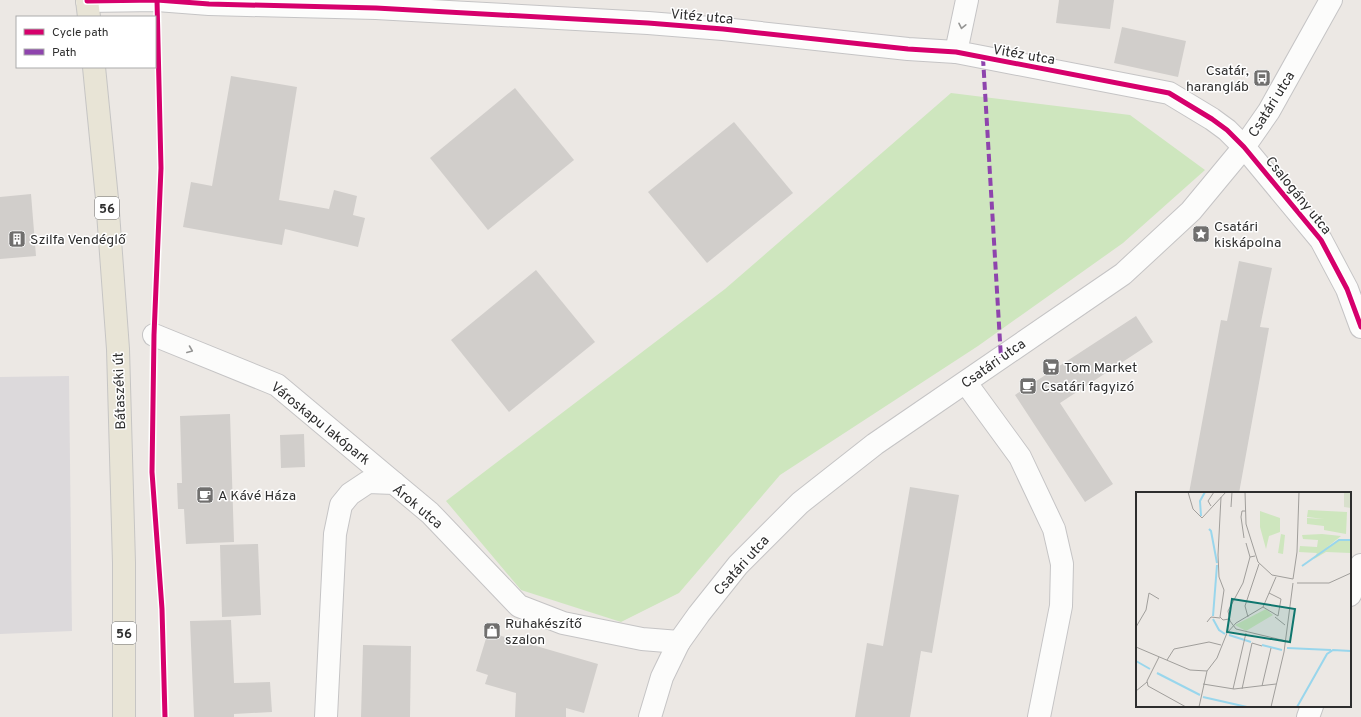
<svg xmlns="http://www.w3.org/2000/svg" width="1361" height="717" viewBox="0 0 1361 717" font-family="Overpass,sans-serif">
<style>
.industrial{fill:#dcd9db}
.green{fill:#cee6be}
.building{fill:#d1cecb}
.lines{fill:none;stroke-linecap:round;stroke-linejoin:round}
.minor-casing{stroke:#c5c4c5;stroke-width:24}
.primary-casing{stroke:#c6c5c4;stroke-width:24}
.minor{stroke:#fcfcfb;stroke-width:22}
.primary{stroke:#e8e4d6;stroke-width:22}
.quiet{stroke:#8e44ad;stroke-width:4;stroke-dasharray:8 4;stroke-linecap:butt}
.cycleway-casing{stroke:#fff;stroke-width:8}
.cycleway{stroke:#d6006c;stroke-width:5}
.oneway{stroke:#959594}
.labels{text-anchor:middle;stroke-width:3;stroke-linejoin:round;paint-order:stroke}
.shield{fill:#fff;stroke:#6d6d6d;stroke-width:1}
.shield-label{font-size:13px;font-weight:bold;fill:#2e2e2e}
.street-label{font-size:14px;fill:#2e2e2e;stroke:#fff}
.poi-label{font-size:14px;fill:#2e2e2e;stroke:#fff;text-anchor:start}
.inset-river{fill:none;stroke:#99d6ec;stroke-width:2}
.inset-road{fill:none;stroke:#a09e9b;stroke-width:1}
.view{fill:#0f766e;fill-opacity:0.15;stroke:#0f766e;stroke-width:2}
.inset-edge{fill:none;stroke:#2e2e2e;stroke-width:2}
</style>
<rect width="100%" height="100%" fill="#ece8e4"/>
<!-- industrial -->
<path class="industrial" d="M69,376L72,631L0,634V377Z"/>
<!-- green -->
<path class="green" d="M951,93L1130,115L1205,170L1123,243L978,346L780,475L679,593L621,622L521,590L446,501L725,289Z"/>
<!-- building -->
<g class="building">
<path d="M1059,0H1114L1110,29L1056,23Z"/>
<path d="M1122,27L1186,41L1178,77L1114,63Z"/>
<path d="M231,76L297,87L279,200L329,209L334,190L357,196L353,215L365,218L358,247L285,229L282,245L183,227L191,182L212,186Z"/>
<path d="M515,88L574,160L488,230L430,158Z"/>
<path d="M734,122L793,193L707,263L648,192Z"/>
<path d="M31,194L36,256L0,259V197Z"/>
<path d="M1239,261L1272,268L1260,327L1269,328L1239,493H1189L1221,320L1227,321Z"/>
<path d="M536,270L595,342L509,412L451,340Z"/>
<path d="M1136,316L1153,342L1060,403L1113,484L1085,502L1015,395Z"/>
<path d="M230,414L234,542L186,544L184,509H178L177,483H182L180,416Z"/>
<path d="M304,434L305,467L281,468L280,435Z"/>
<path d="M910,487L959,495L932,653L921,651L910,717H855L867,643L883,646Z"/>
<path d="M258,544L261,615L222,617L220,545Z"/>
<path d="M231,620L234,683L270,682L272,712L234,714V717H194L190,621Z"/>
<path d="M488,632L598,664L584,713L566,708V717H515L516,693L485,684L488,675L476,671Z"/>
<path d="M363,645L411,646L410,717H361Z"/>
</g>
<g class="lines">
<defs>
<g id="minor">
<path d="M87,1L157,0L209,4L376,8L648,23L723,29L908,49L956,52L1169,93L1212,119L1227,130L1244,147L1321,240L1347,289L1361,327"/>
<path d="M956,52L967,0"/>
<path d="M154,335L277,385L394,483"/>
<path d="M966,383L1020,457L1054,529L1062,564L1061,606L1039,717"/>
<path d="M1350,595L1361,565"/>
<path d="M326,717L335,534L341,505L350,494L368,482L394,483L430,513L519,606L563,623L642,639L679,642"/>
<path d="M650,717L662,677L679,642L699,614L738,565L800,503L875,444L1123,274L1191,211L1244,147L1269,111L1331,0"/>
<path d="M1308,717L1312,706"/>
</g>
<g id="primary">
<path d="M87,0L89,17"/>
<path d="M94,67L107,199L118,349L124,563V717"/>
</g>
</defs>
<!-- minor casing -->
<use href="#minor" class="minor-casing"/>
<!-- primary casing -->
<use href="#primary" class="primary-casing"/>
<!-- minor -->
<use href="#minor" class="minor"/>
<!-- primary -->
<use href="#primary" class="primary"/>
<!-- quiet -->
<path class="quiet" d="M983,58L1001,358"/>
<defs>
<g id="cycleway">
<path d="M157,0L161,168L154,335L152,472L162,609L165,717"/>
<path d="M87,1L157,0L209,4L376,8L648,23L723,29L908,49L956,52L1169,93L1212,119L1227,130L1244,147L1321,240L1347,289L1361,327"/>
</g>
</defs>
<!-- cycleway casing -->
<use href="#cycleway" class="cycleway-casing"/>
<!-- cycleway -->
<use href="#cycleway" class="cycleway"/>
</g>
<!-- one-way arrows -->
<defs><path id="oneway-chevron" d="M-2-3.5L2.5 0L-2 3.5" fill="none" stroke-width="1.6" stroke-linecap="round" stroke-linejoin="round"/></defs>
<g class="oneway">
<use href="#oneway-chevron" transform="translate(962 26) rotate(102)"/>
<use href="#oneway-chevron" transform="translate(190 350) rotate(22)"/>
</g>
<!-- icons -->
<defs>
<symbol id="bus-square" viewBox="-11 -11 22 22"><rect x="-9" y="-9" width="18" height="18" rx="4" fill="#706f6e" stroke="#fff"/><path d="M-5-6H5V4H4V6H2V4H-2V6H-4V4H-5ZM-3.5-4V0h7V-4ZM-3.5 1.2v1.5H-2V1.2ZM2 1.2v1.5H3.5V1.2Z" fill="#fff"/></symbol>
<symbol id="sight-square" viewBox="-11 -11 22 22"><rect x="-9" y="-9" width="18" height="18" rx="4" fill="#706f6e" stroke="#fff"/><path d="M0-6L1.8-2.2L6-1.7L2.9 1.2L3.7 5.4L0 3.3L-3.7 5.4L-2.9 1.2L-6-1.7L-1.8-2.2Z" fill="#fff"/></symbol>
<symbol id="building-square" viewBox="-11 -11 22 22"><rect x="-9" y="-9" width="18" height="18" rx="4" fill="#706f6e" stroke="#fff"/><path d="M-4-6H4V6H1V3H-1V6H-4ZM-2.5-4.3h1.7v1.8h-1.7ZM.8-4.3h1.7v1.8H.8ZM-2.5-1h1.7V.8h-1.7ZM.8-1h1.7V.8H.8Z" fill="#fff"/></symbol>
<symbol id="supermarket-square" viewBox="-11 -11 22 22"><rect x="-9" y="-9" width="18" height="18" rx="4" fill="#706f6e" stroke="#fff"/><path d="M-6-5.5h2.5l.6 2H6L4.5 2H-2.5L-4.4-4H-6ZM-1.5 3.2a1.3 1.3 0 1 0 .1 0ZM3 3.2a1.3 1.3 0 1 0 .1 0Z" fill="#fff"/></symbol>
<symbol id="cafe-square" viewBox="-11 -11 22 22"><rect x="-9" y="-9" width="18" height="18" rx="4" fill="#706f6e" stroke="#fff"/><path d="M-5.5-4.5H6V0H3Q3 3.5 0 3.5H-2.5Q-5.5 3.5-5.5 0ZM3-3.2v2h1.7v-2ZM-6 4.5H4V6H-6Z" fill="#fff"/></symbol>
<symbol id="shop-square" viewBox="-11 -11 22 22"><rect x="-9" y="-9" width="18" height="18" rx="4" fill="#706f6e" stroke="#fff"/><path d="M-5-2.5h2.3a2.7 3.5 0 0 1 5.4 0H5L5.5 6h-11ZM-1.5-2.5h3a1.5 2.3 0 0 0-3 0Z" fill="#fff"/></symbol>
</defs>
<g fill-rule="evenodd">
<use href="#bus-square" x="1252" y="68" width="20" height="20"/>
<use href="#sight-square" x="1191" y="224" width="20" height="20"/>
<use href="#building-square" x="7" y="229" width="20" height="20"/>
<use href="#supermarket-square" x="1041" y="357" width="20" height="20"/>
<use href="#cafe-square" x="1018" y="376" width="20" height="20"/>
<use href="#cafe-square" x="195" y="485" width="20" height="20"/>
<use href="#shop-square" x="482" y="621" width="20" height="20"/>
</g>
<g class="labels">
<!-- shield labels -->
<g class="shield">
<rect x="95" y="197" width="24" height="22" rx="3"/>
<rect x="112" y="622" width="24" height="22" rx="3"/>
</g>
<g class="shield-label">
<text x="107" y="213">56</text>
<text x="124" y="638">56</text>
</g>
<!-- street labels -->
<g class="street-label">
<text transform="translate(702 16) rotate(5)" y="5">Vitéz utca</text>
<text transform="translate(1024 54) rotate(10)" y="5">Vitéz utca</text>
<text transform="translate(1271 104) rotate(-58)" y="5">Csatári utca</text>
<text transform="translate(1299 195) rotate(51)" y="5">Csalogány utca</text>
<text transform="translate(993 363) rotate(-35)" y="5">Csatári utca</text>
<text transform="translate(119 391) rotate(-92)" y="5">Bátaszéki út</text>
<text transform="translate(321 423) rotate(39)" y="5">Városkapu lakópark</text>
<text transform="translate(418 506) rotate(40)" y="5">Árok utca</text>
<text transform="translate(741 565) rotate(-48)" y="5">Csatári utca</text>
</g>
<!-- poi labels -->
<g class="poi-label">
<text x="1249" y="75" text-anchor="end">Csatár,<tspan x="1249" dy="16">harangláb</tspan></text>
<text x="1214" y="231">Csatári<tspan x="1214" dy="16">kiskápolna</tspan></text>
<text x="30" y="244">Szilfa Vendéglő</text>
<text x="1064" y="372">Tom Market</text>
<text x="1041" y="391">Csatári fagyizó</text>
<text x="218" y="500">A Kávé Háza</text>
<text x="505" y="628">Ruhakészítő<tspan x="505" dy="16">szalon</tspan></text>
</g>
</g>
<!-- overview -->
<g transform="translate(1136 492)">
<rect width="215" height="215" fill="#ece8e4"/>
<path d="M172,18L211,20L210,42L188,38V34L171,32V26L188,27L171,25ZM124,19L144,26V40L133,44L130,57L124,35ZM145,42L149,43L147,62L142,61ZM186,42L205,44L190,56L203,48L215,49V61L190,60L178,67L181,61L163,60L164,54L181,55L182,48L167,47L166,43ZM130,117L137,123L110,139L99,133Z" fill="#cee6be"/>
<path d="M208,0H215V16L208,15Z" fill="#d8e0cc"/>
<path class="inset-river" d="M65,24L64,9L69,0M73,37L75,39L81,71M166,74L203,48H215M77,124L81,73M77,127L83,138L89,142M93,143L115,150M126,153L146,158M151,156L195,158M0,169L14,177M21,181L64,203M67,205L111,215M161,215L191,162L197,158L215,159"/>
<path class="inset-road" d="M52,0L57,17L66,26L90,0M109,0L110,32L122,70L136,83L157,87M85,5L82,63L83,85L88,98L84,125L87,128L93,127M75,14L72,9L78,0M95,15L96,0M108,46L105,25L106,19H110M110,51L114,65M119,64L114,65L107,91L92,119L94,129L100,137L150,149M157,87L161,60L163,0M161,91H193L215,81M127,115L142,124L145,107L133,101M112,125L109,114L123,72M139,125L149,133M71,130L75,125L84,126M0,135L10,118L13,101L23,107M0,155L54,178L71,179M23,165L11,189L12,194L50,215M31,168L38,157L73,150L85,153M67,192L98,197L140,192M126,194L135,156M97,197L110,141M106,197L116,151L126,154M0,199L11,190M63,215L71,179L81,166L91,141L100,131L127,115L140,85M135,215L148,160L157,91"/>
<path class="view" d="M96,107L159,117L154,150L91,140Z"/>
<rect width="215" height="215" class="inset-edge"/>
</g>
<!-- legend -->
<rect x="16" y="16" width="140" height="52" fill="#ffffff" stroke="#ababab"/>
<rect x="24" y="29" width="20" height="6" fill="#d6006c" stroke="#ababab"/>
<text x="52" y="36" font-size="12" fill="#2e2e2e">Cycle path</text>
<rect x="24" y="49" width="20" height="6" fill="#8e44ad" stroke="#ababab"/>
<text x="52" y="56" font-size="12" fill="#2e2e2e">Path</text>
</svg>
